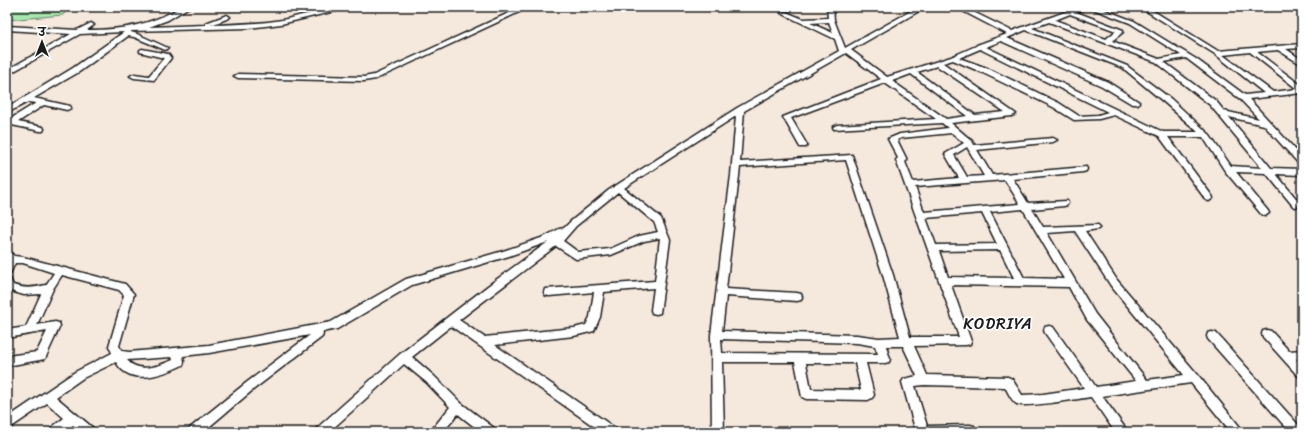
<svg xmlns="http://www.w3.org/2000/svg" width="1309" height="439" viewBox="0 0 1309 439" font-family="Sriracha,'Playpen Sans Deva',sans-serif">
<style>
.green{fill:#a8e8b0;stroke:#628266}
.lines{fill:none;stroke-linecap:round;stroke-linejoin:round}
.minor-casing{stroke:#1c1c1c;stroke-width:3}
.minor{fill:#fff;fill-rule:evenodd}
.labels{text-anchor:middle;stroke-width:3.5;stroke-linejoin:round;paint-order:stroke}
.quarter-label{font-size:16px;letter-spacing:1px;fill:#1c1c1c;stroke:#fff}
</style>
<rect width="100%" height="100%" fill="#f5e8dd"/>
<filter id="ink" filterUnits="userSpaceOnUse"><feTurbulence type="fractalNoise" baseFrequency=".025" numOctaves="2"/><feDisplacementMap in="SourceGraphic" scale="8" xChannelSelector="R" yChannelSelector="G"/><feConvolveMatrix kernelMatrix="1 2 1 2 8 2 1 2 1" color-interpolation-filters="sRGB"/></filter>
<g filter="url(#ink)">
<!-- green -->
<path class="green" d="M7,7H71L63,15L7,20Z"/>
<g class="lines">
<defs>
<g id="minor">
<path d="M181,7H189L168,20L149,27L206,25V23L227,15L230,17L229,18L211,25C235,24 259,24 282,20C305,15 328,7 352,7L281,24L248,28L131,31V32L137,34L168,48L165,50L163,49L134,37L128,36L79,72L34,98L70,106L71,108L67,110L44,105L18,122L43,127L44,129L43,131H40L7,124V121L36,103L28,102L7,113V108L73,68L124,32L80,34L7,75V70L71,34L7,30V26L77,30L91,23L94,25L87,30C123,30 150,25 181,7Z"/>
<path d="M522,7H530L376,79L364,81L238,78L234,76L238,74L364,77L374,75Z"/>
<path d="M827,7H833L834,20L845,48L918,7H926L851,50L887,77L951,57L976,46L977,45L1007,34L955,7H963L1012,31L1079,7H1097L1134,21L1196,59L1245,95L1264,93L1215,54L1140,7H1147L1218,51L1302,44V48L1286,49L1302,60V65L1278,50L1257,52L1302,86V93L1249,99L1302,157V165L1299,164L1264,125L1229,117L1271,168L1302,169V175L1276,174L1299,202L1300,204L1296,207L1293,206L1266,173L1236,172L1268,211L1269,213L1265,216L1262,215L1225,171L1203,137H1168L1212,196L1213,198L1209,201L1206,200L1159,136L1114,115L1099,119L1074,120L1053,107L981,72L953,60L943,63L1016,114L1012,116L951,123L972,141L974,145L1053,138L1057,140L1053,142L977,150L992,175L1086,167L1087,169L1086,171L1083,172L1013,179L1028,203L1067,201L1068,203L1067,205L1064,206L1032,209L1043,227L1098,225L1100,227L1098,229L1085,231L1117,280L1198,375L1244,432H1231L1191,383L1102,396L1128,432H1115L1091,397C1077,399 1027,408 1017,404C1012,402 1008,392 1005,387L924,385L915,386L927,426L970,425L974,426L976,432H916L902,382L904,379L917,376L903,346H886L890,359L889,362L885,363H866L874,395L872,398L868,400L806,399L802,397L795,362H722L724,432H712L711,335L731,175L736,116L624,188L661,218L670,240L660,313L656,314L652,313L651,310L654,288L604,292L600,317L594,331L574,336L495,345L615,428L617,432H602L451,326L412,357L434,376L461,403L494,428L496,432H481L458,414L443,432H430L450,407L426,382L404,364L329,432H315L317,428L400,354L489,285L548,242L509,256L412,285L337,329L322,332L323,334L322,337L254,389L203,432H188L190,428L246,383L310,335L209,353L183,356L184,362L183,365C162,375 130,387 116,362L83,378L56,397L93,428L95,432H81L73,425L64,432H49L51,428L64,418L47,403L7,430V418L75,372L112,353L109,346L124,295L119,290L62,275L53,289L37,325L55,322L59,323L60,326L45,359L7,366V356L37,352L47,331L7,338V330L26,327L41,294L24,295L7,290V277L10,278L13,285C24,289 34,288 46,285L54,273L23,263H15L10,274L7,275V251L10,252L14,256L23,257L125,284L134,294L119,346L122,351L129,352L209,345L331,322L406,279L503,251L544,237L559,229L564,228L570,222L609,190L737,108L839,51L835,39L781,13L786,12L803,19L828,18ZM1088,7L1130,23L1181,55L1159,59L1112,41L1123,32V30L1076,12ZM1070,14L1116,31L1106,39L1055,20ZM829,22L833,33L810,23ZM1049,22L1156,62L1210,105L1262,168L1231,166L1208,133L1171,99L1127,66L1032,28ZM1026,30L1123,68L1165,103L1198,132H1163L986,47L1001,41L1102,86L1132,104H1138L1139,102L1108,82L1007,38ZM980,49L1108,112L1098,115L1079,116L1059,103L987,68L959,58ZM1250,52L1297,89L1273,92L1223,55ZM846,53L881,79L783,117L800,147H806L807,145L791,118L885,83L936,119L837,125L833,127L834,129L942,123L948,128L900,134L888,139L898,158L896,160L959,337H910L893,275L852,155L740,162L744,111ZM1186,58L1240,99L1259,119L1224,111L1216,101L1164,62ZM937,66L1005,112L975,115L917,72ZM911,74L967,116L946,119L892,81ZM952,133L964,143L945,154L959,178L913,182L905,162L907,160L897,140L901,138ZM967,147L984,176L967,177L954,155ZM846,160L883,275L900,337L879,338L857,335L722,331L726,296L797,301L801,300L802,297L801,294L797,293L726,289L740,167ZM1005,180L1020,204L924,212L915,187ZM618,192L654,222L658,232L639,236L610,249L578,252L563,241L576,226ZM1023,209L1064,279L1024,278L990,212ZM982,213L997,244L936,245L926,218ZM1075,231L1111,286L1184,375L1147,380L1095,314L1047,233ZM660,238L655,281L545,289L544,292L545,295L549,296L594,292L590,317L586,325L574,328L484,337L459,320L556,246L576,259L611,255L644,241ZM1000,250L1014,278L948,277L939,251ZM951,285L1069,287L1087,320L1136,381L1096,387L1053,327L1049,326L1045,327L1044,330L1045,333L1084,388L1043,394L1022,395L1012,379L1008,377L927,375L914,346L966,345L970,344L971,341ZM721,339L857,343L875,346L878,354L722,353ZM172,357L173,360C159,366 139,374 127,360ZM806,363H855L861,390L811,389Z"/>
<path d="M142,49L168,54L171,58L154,80L134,78L130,76L134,74L149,76L164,58L140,52V50Z"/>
<path d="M1267,330L1271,331L1289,351L1302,350V358L1296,359L1302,365V378L1298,376L1263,337L1262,334L1263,331Z"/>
<path d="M1212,332L1216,333L1301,428L1302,432H1290L1208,339L1207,336L1208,333Z"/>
</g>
</defs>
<!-- minor casing -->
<use href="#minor" class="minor-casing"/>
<!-- minor -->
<use href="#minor" class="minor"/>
</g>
</g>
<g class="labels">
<!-- quarter labels -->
<g class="quarter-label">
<text x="998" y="329">KODRIYA</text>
</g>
</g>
<!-- margin -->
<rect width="1309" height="439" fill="none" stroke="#fff" stroke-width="24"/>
<rect x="12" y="12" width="1285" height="415" fill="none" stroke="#1c1c1c" stroke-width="1.5" filter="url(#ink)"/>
<!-- north arrow -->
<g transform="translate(42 42)" stroke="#ffffff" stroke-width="3" paint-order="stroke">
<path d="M0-3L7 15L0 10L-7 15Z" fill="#1c1c1c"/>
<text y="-6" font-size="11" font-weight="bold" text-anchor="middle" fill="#1c1c1c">उ</text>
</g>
</svg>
